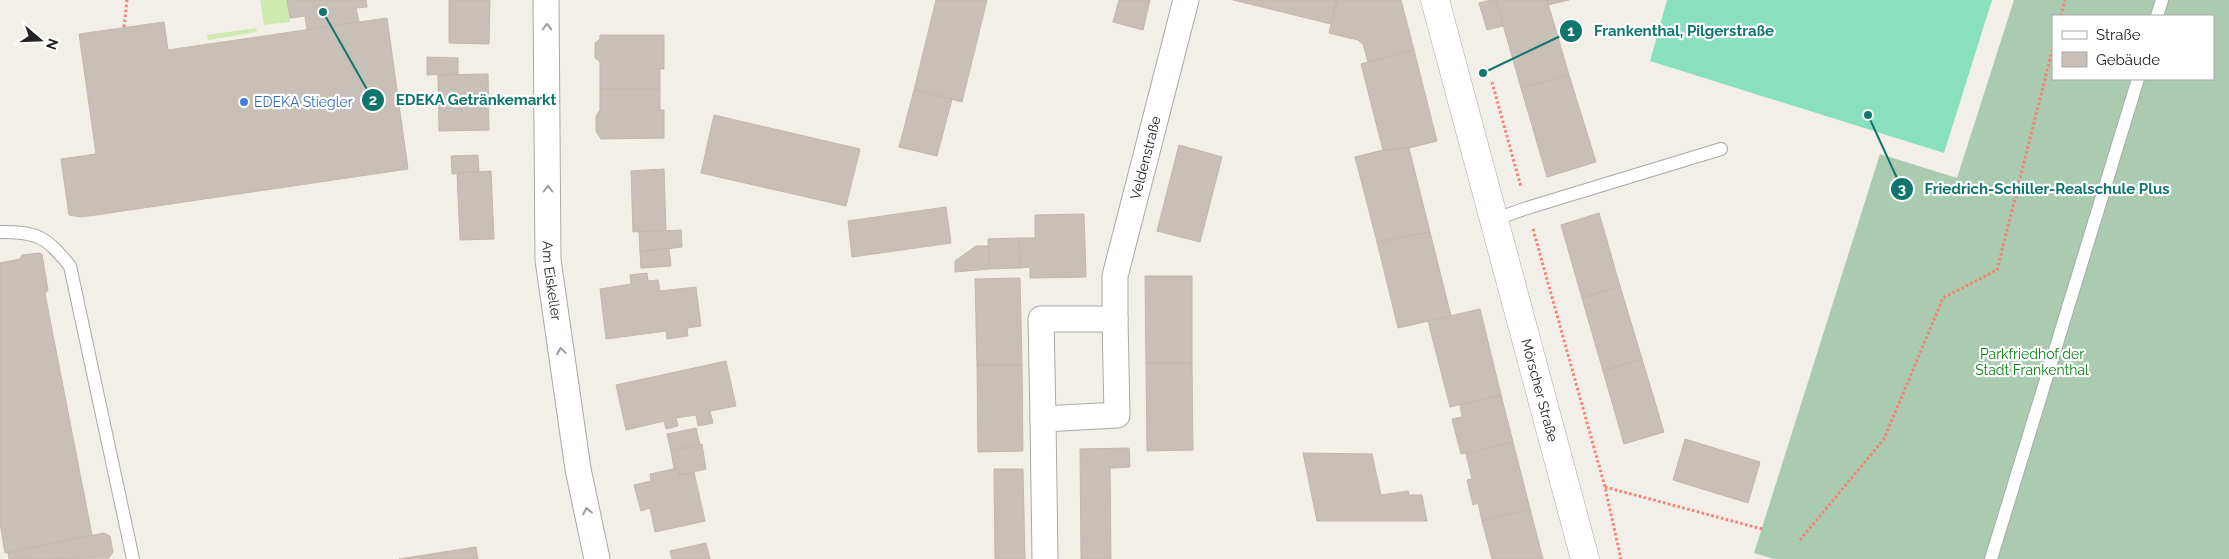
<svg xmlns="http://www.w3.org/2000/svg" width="2229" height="559" viewBox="0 0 2229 559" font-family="Raleway,sans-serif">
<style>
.grass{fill:#cdebb0}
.cemetery{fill:#aacbaf;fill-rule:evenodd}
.pitch{fill:#88e0be}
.building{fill:#c7bfb8;stroke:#c4b6ab}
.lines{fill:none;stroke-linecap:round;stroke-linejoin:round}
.service-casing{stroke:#a9a9a9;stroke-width:14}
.minor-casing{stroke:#a9a9a9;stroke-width:27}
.tertiary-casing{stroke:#a9a9a9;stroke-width:29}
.path{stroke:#fa8072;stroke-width:3;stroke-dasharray:2.5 2.5;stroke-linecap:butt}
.service{stroke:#fff;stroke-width:12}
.minor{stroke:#fff;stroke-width:25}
.tertiary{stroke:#fff;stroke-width:28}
.oneway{stroke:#9c9c9c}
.shop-dot{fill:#3f7fe0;stroke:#fff;stroke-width:2}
.labels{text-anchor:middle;stroke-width:4.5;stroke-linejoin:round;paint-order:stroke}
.shop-label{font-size:14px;fill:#366cbe;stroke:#fff;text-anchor:start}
.street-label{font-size:14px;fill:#222;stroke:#fff}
.park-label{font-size:14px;fill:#0c8416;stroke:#fff}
.leader{fill:none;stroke:#0f766e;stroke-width:2}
.callout-dot{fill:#0f766e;stroke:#fff;stroke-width:2}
.mark-label{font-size:15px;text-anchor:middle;font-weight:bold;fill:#fff}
.callout-label{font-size:15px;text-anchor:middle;font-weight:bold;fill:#0f766e;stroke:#fff;stroke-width:4.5;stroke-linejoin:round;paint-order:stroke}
</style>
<rect width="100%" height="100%" fill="#f2efe9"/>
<!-- grass -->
<g class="grass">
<path d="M260,0H287L290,22L264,25Z"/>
<path d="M256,28L257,32L208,40L207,35Z"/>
</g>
<!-- cemetery -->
<path class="cemetery" d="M2014,0H2229V559H1774L1754,553L1880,154L1957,178ZM2053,16H2213V79H2053Z"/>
<!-- pitch -->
<path class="pitch" d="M1667,0H1992L1944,153L1650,61Z"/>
<!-- building -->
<g class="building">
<path d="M287,0H366L367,7L356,8L359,22L307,30L305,16L290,18Z"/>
<path d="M449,0H490L489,44L449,43Z"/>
<path d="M936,0H987L962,102L914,90Z"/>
<path d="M1119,0H1150L1143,30L1113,22Z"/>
<path d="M1233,0H1337L1331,24Z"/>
<path d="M1337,0H1401L1414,50L1368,62L1363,44L1358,40L1329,33Z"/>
<path d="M1491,0H1496L1503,26L1487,30L1479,3Z"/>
<path d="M1496,0H1547L1569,75L1521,88Z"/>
<path d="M1547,0H1569L1548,5Z"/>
<path d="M387,18L408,169L82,217L69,215L61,159L96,154L79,34L164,22L168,50Z"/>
<path d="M600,35H664V69H660V89H600V62L595,58V43L600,39Z"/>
<path d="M1414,50L1437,141L1409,148L1383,150L1361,64Z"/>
<path d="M427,57L458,58V74L427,75Z"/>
<path d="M488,74L489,130L439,131L438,75Z"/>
<path d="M1569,75L1596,162L1547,177L1521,88Z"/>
<path d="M600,89H660V110H664V138L601,139L596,131V116L600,110Z"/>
<path d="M914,90L952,99L937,156L899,147Z"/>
<path d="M714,115L860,149L846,206L701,173Z"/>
<path d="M1179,145L1222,157L1200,242L1157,231Z"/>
<path d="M1409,148L1430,232L1377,242L1355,157L1383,150Z"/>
<path d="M478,155L479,172L452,174L451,156Z"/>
<path d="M664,169L666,230L633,232L631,171Z"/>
<path d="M491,171L494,239L460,240L457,173Z"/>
<path d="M946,207L951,243L852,257L848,221Z"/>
<path d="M1599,213L1620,286L1582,298L1561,225Z"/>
<path d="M1084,214L1086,277L1030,278V267L1020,268L1019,238H1035V215Z"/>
<path d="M681,230L682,247L640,252L639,232Z"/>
<path d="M1430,232L1451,316L1398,328L1377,242Z"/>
<path d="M1019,238L1020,268L989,269L988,239Z"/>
<path d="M976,246H989V269L955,272V261Z"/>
<path d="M669,248L671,266L641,268L640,252Z"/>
<path d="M39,253L42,254L48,290L45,294L92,535L5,553L0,523V263L20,259L22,255Z"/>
<path d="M647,273L648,281L658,280L660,291L696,287L701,326L687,328L688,336L667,339L666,331L606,339L600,289L631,284L630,275Z"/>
<path d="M1145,276H1192V363H1146Z"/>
<path d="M1020,278L1022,365H977L975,279Z"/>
<path d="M1620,286L1642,359L1603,371L1582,298Z"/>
<path d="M1480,309L1501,395L1450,407L1428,321Z"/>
<path d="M1642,359L1664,432L1624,444L1603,371Z"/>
<path d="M726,361L736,406L710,411L713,423L698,426L696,415L676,418L678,426L666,429L664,421L626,430L616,385Z"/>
<path d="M1146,363H1192L1193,450L1147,451Z"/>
<path d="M977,365H1022L1023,451L978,452Z"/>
<path d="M1501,395L1513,442L1461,454L1452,419L1462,417L1460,405Z"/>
<path d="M696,428L700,445L671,451L667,434Z"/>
<path d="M1685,439L1760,462L1748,503L1673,480Z"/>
<path d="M1513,442L1530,509L1482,521L1478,503L1473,505L1467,480L1472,479L1466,454Z"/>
<path d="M702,444L706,469L679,475L678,468L674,469L671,451Z"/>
<path d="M1129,448L1130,467L1110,468L1111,559H1081L1080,449Z"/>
<path d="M1303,453L1372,454L1381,495L1408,491L1409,495H1422L1427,521H1317Z"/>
<path d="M678,468L679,475L694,472L705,521L655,532L650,508L641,511L634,485L651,481L650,474Z"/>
<path d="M994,469H1023L1025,559H995Z"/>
<path d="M1530,509L1543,559H1492L1482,521Z"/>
<path d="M104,533L110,536L113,552L109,558L9,559L8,553Z"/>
<path d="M706,543L710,559H672L670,551Z"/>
<path d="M476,547L478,559H399Z"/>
</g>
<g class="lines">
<defs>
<g id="service">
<path d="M2157,16L2162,0"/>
<path d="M1493,220L1527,208L1721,149"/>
<path d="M0,232C39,232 46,237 70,266L133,559"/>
<path d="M1991,559L2138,79"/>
</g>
<g id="minor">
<path id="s1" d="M546,0L548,260L578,469L597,559"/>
<path id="s2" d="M1043,419L1041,319H1115V276L1186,0"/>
<path d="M1045,559L1043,419L1117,415L1115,319"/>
</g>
<g id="tertiary">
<path id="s3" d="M1435,0L1585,559"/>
</g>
</defs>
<!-- service casing -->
<use href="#service" class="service-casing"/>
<!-- minor casing -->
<use href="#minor" class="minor-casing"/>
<!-- tertiary casing -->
<use href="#tertiary" class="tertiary-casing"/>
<!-- path -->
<g class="path">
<path d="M2061,16L2065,0"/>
<path d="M124,27L127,0"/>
<path d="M1492,82L1521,187"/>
<path d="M1533,229L1605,487L1621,559"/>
<path d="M1605,487L1762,529"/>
<path d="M1800,540L1884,439L1943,298L1997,270L2053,47"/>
</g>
<!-- service -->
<use href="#service" class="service"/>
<!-- minor -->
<use href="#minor" class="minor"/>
<!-- tertiary -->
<use href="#tertiary" class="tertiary"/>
</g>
<!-- one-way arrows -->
<defs><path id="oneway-chevron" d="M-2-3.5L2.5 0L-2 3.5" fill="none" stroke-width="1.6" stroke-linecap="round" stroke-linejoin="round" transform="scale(1.25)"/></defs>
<g class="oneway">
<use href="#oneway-chevron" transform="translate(547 27) rotate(-90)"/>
<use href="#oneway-chevron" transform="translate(548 189) rotate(-90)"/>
<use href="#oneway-chevron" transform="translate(561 351) rotate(-98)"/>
<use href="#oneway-chevron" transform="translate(587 511) rotate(-102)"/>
</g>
<!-- markers -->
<circle class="shop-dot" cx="244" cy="102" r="5"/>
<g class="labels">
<!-- shop labels -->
<g class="shop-label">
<text x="254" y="107">EDEKA Stiegler</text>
</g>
<!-- street labels -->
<g class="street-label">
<text dy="5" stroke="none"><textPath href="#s2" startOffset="339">Veldenstraße</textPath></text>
<text dy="5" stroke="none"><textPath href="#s1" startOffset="281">Am Eiskeller</textPath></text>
<text dy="5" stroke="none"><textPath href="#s3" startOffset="404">Mörscher Straße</textPath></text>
</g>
<!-- park labels -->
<g class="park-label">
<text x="2032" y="359">Parkfriedhof der<tspan x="2032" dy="16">Stadt Frankenthal</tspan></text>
</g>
</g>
<!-- callouts -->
<path class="leader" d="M1483 73L1571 31M323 12L373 100M1868 115L1902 189"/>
<g class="callout-dot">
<circle cx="1483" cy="73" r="5"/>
<circle cx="323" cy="12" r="5"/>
<circle cx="1868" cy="115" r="5"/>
<circle cx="1571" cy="31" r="12"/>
<circle cx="373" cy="100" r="12"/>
<circle cx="1902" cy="189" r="12"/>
</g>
<g class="mark-label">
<text x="1571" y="36">1</text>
<text x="373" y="105">2</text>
<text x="1902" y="194">3</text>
</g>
<g class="callout-label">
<text x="1684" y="36">Frankenthal, Pilgerstraße</text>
<text x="476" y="105">EDEKA Getränkemarkt</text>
<text x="2047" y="194">Friedrich-Schiller-Realschule Plus</text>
</g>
<!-- legend -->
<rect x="2052" y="15" width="162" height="65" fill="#ffffff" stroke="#a7a7a7"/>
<rect x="2062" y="31" width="25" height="8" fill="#ffffff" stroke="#a7a7a7"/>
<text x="2096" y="40" font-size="15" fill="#222222">Straße</text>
<rect x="2062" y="52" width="25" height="15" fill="#c7bfb8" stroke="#a7a7a7"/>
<text x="2096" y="65" font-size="15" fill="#222222">Gebäude</text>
<!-- north arrow -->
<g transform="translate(40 40) rotate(109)" stroke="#ffffff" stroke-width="4" paint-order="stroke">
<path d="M0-4L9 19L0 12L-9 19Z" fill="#222222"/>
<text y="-8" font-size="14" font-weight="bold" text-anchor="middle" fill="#222222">N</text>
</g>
</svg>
